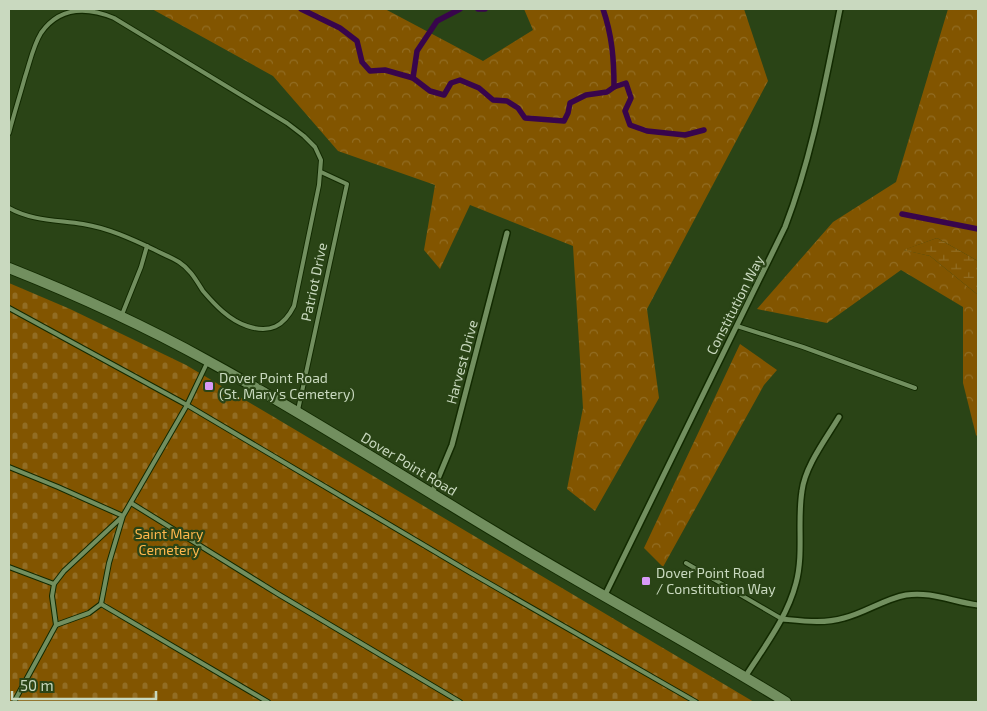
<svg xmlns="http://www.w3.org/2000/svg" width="987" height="711" viewBox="0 0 987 711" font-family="'Exo 2',sans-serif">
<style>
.forest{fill:url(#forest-crowns)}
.wetland{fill:url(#wetland-marsh)}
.cemetery{fill:url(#cemetery-stones)}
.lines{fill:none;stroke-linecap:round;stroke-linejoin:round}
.stream{stroke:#38054c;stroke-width:5.5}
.lane-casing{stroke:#122a00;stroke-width:6}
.street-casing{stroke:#122a00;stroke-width:8}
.secondary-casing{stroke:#122a00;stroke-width:12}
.lane{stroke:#728f5f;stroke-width:4}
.street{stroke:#728f5f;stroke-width:5}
.secondary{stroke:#728f5f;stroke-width:10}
.poi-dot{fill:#d89af8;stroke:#2a4416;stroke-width:2}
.labels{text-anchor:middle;stroke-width:4.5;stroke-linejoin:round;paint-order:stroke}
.street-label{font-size:14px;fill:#c9d9bf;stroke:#2a4416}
.poi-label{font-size:14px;fill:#c9d9bf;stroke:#2a4416;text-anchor:start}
.park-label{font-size:14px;fill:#ffb74d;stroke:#2a4416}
</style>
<defs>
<pattern id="forest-crowns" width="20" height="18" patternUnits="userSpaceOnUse" patternTransform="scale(1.25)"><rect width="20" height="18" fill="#825500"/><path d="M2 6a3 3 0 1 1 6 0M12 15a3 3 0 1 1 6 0" fill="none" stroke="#926d23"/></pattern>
<pattern id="wetland-marsh" width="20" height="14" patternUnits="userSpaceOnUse" patternTransform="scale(1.25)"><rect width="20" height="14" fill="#825500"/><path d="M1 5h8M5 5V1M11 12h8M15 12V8" fill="none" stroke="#926d23"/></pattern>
<pattern id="cemetery-stones" width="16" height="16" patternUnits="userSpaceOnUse" patternTransform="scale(1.25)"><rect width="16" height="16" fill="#825500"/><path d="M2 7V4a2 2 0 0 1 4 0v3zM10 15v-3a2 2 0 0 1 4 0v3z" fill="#926d23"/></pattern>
</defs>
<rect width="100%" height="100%" fill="#2a4416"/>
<!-- forest -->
<g class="forest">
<path d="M152,9H385L483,61L533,30L524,9H744L768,81L647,309L659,398L595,511L567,489L583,408L573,246L470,205L440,269L424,250L435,185L338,151L273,76Z"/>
<path d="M948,9H978V261L937,238L904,250L930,256L978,295V437L976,435L963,383V307L901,270L827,323L757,309L833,222L896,182Z"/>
<path d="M740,344L777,370L764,385L663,567L644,548Z"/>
</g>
<!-- wetland -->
<path class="wetland" d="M937,238L978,261V295L930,256L903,250Z"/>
<!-- cemetery -->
<path class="cemetery" d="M9,283L70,309L186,365L754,702H9Z"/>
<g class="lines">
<!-- stream -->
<g class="stream">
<path d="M301,9L340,28L357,41L362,62L370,71L385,70L413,78L430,91L444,95L451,83L460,80L479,88L493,100L507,101L518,108L525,118L564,121L568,113L570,103L586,95L607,92L614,87L626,83L631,98L625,111L630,125L647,131L685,135L704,130"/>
<path d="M478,9H485"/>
<path d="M603,9C612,35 614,59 614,87"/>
<path d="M413,78L417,51L437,21L460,9"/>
<path d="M902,214L978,229"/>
</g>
<defs>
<g id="lane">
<path d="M9,133C14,114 20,95 25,77C30,62 33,46 41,33C60,6 87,7 114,18L287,123L304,136L315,147L321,160L319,185L294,306C284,326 270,334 247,326C229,320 215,305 203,291C196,280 190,269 179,262C171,257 162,254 155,250C132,239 108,228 83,224C58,220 32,221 9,208"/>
<path d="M9,308L187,405L471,573L696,702"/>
<path d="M121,317L141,267L147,246"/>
<path d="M737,326L803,347L915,388"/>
<path d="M298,410L347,184L321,172"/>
<path d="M9,467L58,487L123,516L109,563L101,604L89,613L56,625L52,596L54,584L64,571L123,516L187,405L208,361"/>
<path d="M131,503L278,594L460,702"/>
<path d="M686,563L782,619"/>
<path d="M9,567L54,584"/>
<path d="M101,604L268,702"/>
<path d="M14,702L56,625"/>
</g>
<g id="street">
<path d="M432,493L452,445L507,233"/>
<path d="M605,595L785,227C812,157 825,83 840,9"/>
<path d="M782,619C803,621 824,624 844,618C865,613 884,599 906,595C931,591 953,602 978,605"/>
<path d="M745,677C764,647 787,618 796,583C804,553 797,522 802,491C805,466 826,439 839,417"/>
</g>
<path id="secondary" d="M9,268C77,295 143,325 208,361C307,415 403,477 500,535C594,592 692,644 786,702"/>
</defs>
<!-- lane casing -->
<use href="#lane" class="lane-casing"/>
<!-- street casing -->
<use href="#street" class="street-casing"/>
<!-- secondary casing -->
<use href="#secondary" class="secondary-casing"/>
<!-- lane -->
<use href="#lane" class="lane"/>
<!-- street -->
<use href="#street" class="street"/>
<!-- secondary -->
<use href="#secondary" class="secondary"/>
</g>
<!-- markers -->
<g class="poi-dot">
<rect x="204" y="381" width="10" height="10" rx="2.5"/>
<rect x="641" y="576" width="10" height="10" rx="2.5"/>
</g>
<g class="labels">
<!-- street labels -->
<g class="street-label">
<text transform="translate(314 282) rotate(-78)" y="5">Patriot Drive</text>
<text transform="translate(735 305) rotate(-63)" y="5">Constitution Way</text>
<text transform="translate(462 362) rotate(-75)" y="5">Harvest Drive</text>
<text transform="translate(409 464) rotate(31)" y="5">Dover Point Road</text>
</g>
<!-- poi labels -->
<g class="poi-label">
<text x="219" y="383">Dover Point Road<tspan x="219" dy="16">(St. Mary's Cemetery)</tspan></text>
<text x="656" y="578">Dover Point Road<tspan x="656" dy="16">/ Constitution Way</tspan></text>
</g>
<!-- park labels -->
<g class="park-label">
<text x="169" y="539">Saint Mary<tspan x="169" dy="16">Cemetery</tspan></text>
</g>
</g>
<!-- border -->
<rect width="987" height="711" fill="none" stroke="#c9d9bf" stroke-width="20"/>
<!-- scale -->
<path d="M12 691v8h144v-8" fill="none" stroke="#c9d9bf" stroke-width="2.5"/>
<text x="20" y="691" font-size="15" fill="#c9d9bf" stroke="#2a4416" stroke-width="4" paint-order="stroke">50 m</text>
</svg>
